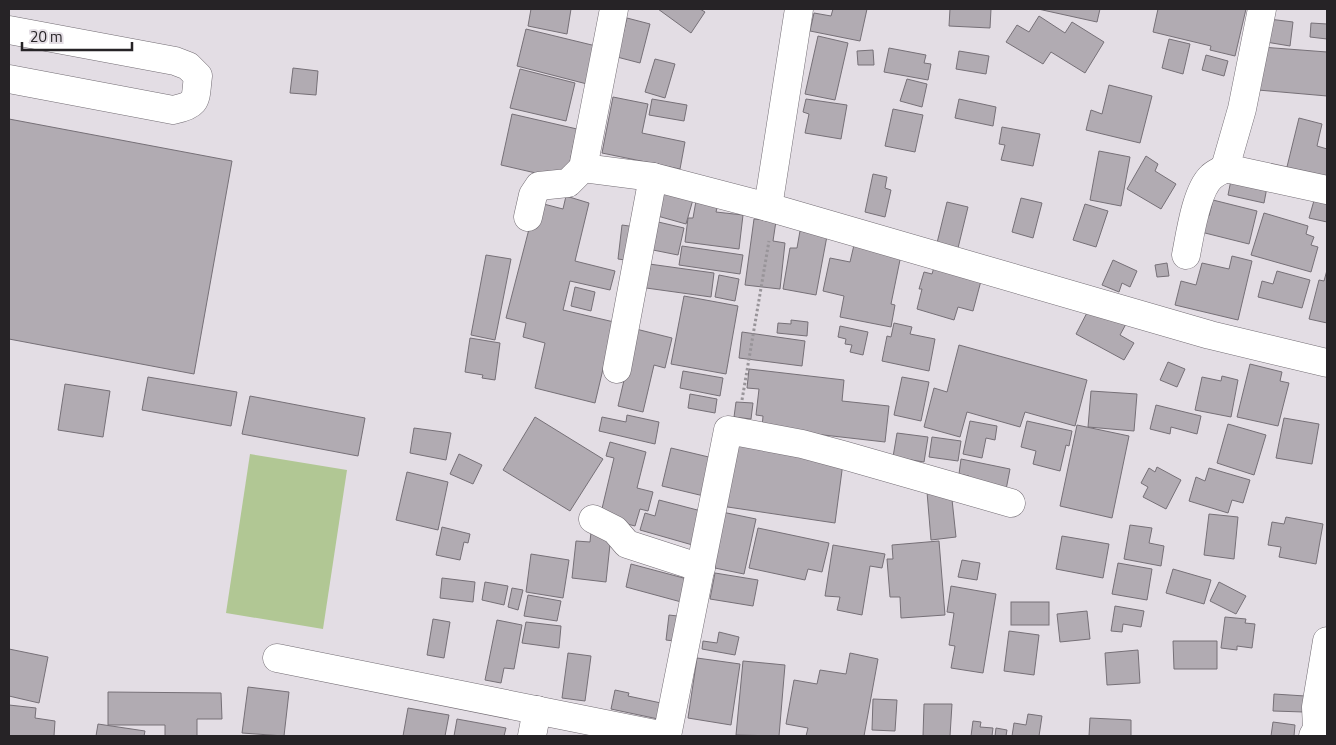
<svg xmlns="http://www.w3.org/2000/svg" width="1336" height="745" viewBox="0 0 1336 745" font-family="'Titillium Web',sans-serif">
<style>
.green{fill:#b1c794}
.building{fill:#b1abb2;stroke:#767077}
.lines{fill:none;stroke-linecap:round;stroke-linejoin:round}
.minor-casing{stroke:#736d74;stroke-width:29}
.path{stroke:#989499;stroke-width:3;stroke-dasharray:2.5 2.5;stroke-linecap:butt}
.minor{stroke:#fff;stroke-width:28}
</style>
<rect width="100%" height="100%" fill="#e3dde4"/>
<!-- green -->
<path class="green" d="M250,454L347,470L323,629L226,613Z"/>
<!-- building -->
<g class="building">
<path d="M531,9H571L567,34L528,26Z"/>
<path d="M658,9H700L705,12L691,33Z"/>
<path d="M833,9H867L860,41L810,31L814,13L831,16Z"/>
<path d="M950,9H991L990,28L949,26Z"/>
<path d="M1038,9H1100L1097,22Z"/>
<path d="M1158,9H1246L1235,56L1210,50L1211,46L1153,32Z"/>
<path d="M1039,16L1065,33L1072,22L1104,42L1085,73L1051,52L1043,64L1006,42L1017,25L1029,32Z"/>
<path d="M627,18L650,24L640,63L617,57Z"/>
<path d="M1269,19L1293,22L1290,46L1266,42Z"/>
<path d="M1311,23L1327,24V39L1310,37Z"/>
<path d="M526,29L596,46L587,84L517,66Z"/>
<path d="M818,36L848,43L835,100L805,94Z"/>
<path d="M1169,39L1190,44L1183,74L1162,68Z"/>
<path d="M1261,47L1327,52V96L1258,90Z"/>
<path d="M889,48L926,55L924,63L931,64L928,80L884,72Z"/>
<path d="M873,50L874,65H858L857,51Z"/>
<path d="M959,51L989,56L986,74L956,69Z"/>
<path d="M1206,55L1228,61L1224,76L1202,70Z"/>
<path d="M655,59L675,64L665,98L645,92Z"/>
<path d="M293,68L318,71L316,95L290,93Z"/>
<path d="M520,69L575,83L566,121L510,108Z"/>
<path d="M907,79L927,84L922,107L900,101Z"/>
<path d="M1109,85L1152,96L1140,143L1086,130L1091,110L1102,114Z"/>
<path d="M613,97L648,104L642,133L685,142L680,169L602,153Z"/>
<path d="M652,99L687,105L684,121L649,115Z"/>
<path d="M806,99L847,105L841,139L805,133L809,114L803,112Z"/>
<path d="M959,99L996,107L993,126L955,118Z"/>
<path d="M893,109L923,115L915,152L885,146Z"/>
<path d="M512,114L577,129L566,180L501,165Z"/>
<path d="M1299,118L1322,124L1317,146L1327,149V174L1325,185L1285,175Z"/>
<path d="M9,119L232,161L194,374L9,339Z"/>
<path d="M1002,127L1040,134L1033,166L1001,160L1005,145L999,144Z"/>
<path d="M1099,151L1130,157L1121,206L1090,200Z"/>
<path d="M1146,156L1158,164L1155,171L1176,184L1161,209L1127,189Z"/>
<path d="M873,174L887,177L885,188L891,190L885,217L865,212Z"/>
<path d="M1232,175L1268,182L1264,203L1228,195Z"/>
<path d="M663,183L694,196L686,224L654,215Z"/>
<path d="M1317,190L1327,193V222L1309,218Z"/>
<path d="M566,196L589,203L575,261L615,271L610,290L570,281L563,310L614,322L595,403L535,388L545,343L523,337L526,323L506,318L536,202L563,209Z"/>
<path d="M1021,198L1042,203L1033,238L1012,232Z"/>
<path d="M1213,200L1257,211L1249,244L1197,231L1201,214L1209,216Z"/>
<path d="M696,201L718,204L716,212L743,215L739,249L685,242L688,218H693Z"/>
<path d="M947,202L968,207L958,248L937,243Z"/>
<path d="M1085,204L1108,211L1096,247L1073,240Z"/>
<path d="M1264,213L1308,226L1306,234L1314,237L1311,245L1318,247L1311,272L1251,255Z"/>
<path d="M754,219L776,221L773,241L785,243L780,289L745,285Z"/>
<path d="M654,221L684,228L678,255L648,249Z"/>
<path d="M622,225L636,227L632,261L618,259Z"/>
<path d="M800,231L827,236L816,295L783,289L790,248H797Z"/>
<path d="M854,245L901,255L891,304L895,305L891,327L840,317L844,296L823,291L830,258L850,262Z"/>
<path d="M682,246L743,255L740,274L679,265Z"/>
<path d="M486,255L511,259L495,340L471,335Z"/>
<path d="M1232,256L1252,261L1238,320L1175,305L1181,281L1196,285L1202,263L1229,269Z"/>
<path d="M1113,260L1137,271L1130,287L1122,283L1119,292L1102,285Z"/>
<path d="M642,263L714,273L711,297L639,287Z"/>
<path d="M1167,263L1169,276L1157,277L1155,265Z"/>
<path d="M935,264L982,277L973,311L958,307L954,320L917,309L922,289H919L924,272L932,274Z"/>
<path d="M1327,270V323L1309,319L1319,280L1324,281Z"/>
<path d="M1277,271L1310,280L1302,308L1258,297L1262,281L1273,284Z"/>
<path d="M719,275L739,279L735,301L715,297Z"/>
<path d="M575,287L595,292L591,311L571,306Z"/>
<path d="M684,296L738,306L726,374L671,364Z"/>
<path d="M1091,305L1126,324L1120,335L1134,343L1124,360L1076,334Z"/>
<path d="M791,320L808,322L807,336L777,333L778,323L791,324Z"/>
<path d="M894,323L912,327L910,334L935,339L929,371L882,361L887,336L891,337Z"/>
<path d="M840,326L868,332L863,355L850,352L852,345L845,344L846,339L838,337Z"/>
<path d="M636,329L672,338L665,368L654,365L643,412L618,406Z"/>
<path d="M742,332L805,341L802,366L739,358Z"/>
<path d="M470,338L500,343L495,380L482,378L483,375L465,372Z"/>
<path d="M959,345L1087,380L1075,426L1025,412L1020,427L967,412L960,437L924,427L934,388L947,392Z"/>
<path d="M1168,362L1185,369L1177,387L1160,380Z"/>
<path d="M1250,364L1282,372L1280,381L1289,383L1278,426L1237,417Z"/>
<path d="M749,369L844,380L842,401L889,406L885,442L762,428L763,416L756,415L759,389L747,388Z"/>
<path d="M683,371L723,378L720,396L680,388Z"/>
<path d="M1222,376L1238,380L1231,417L1195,410L1202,377L1221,381Z"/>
<path d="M148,377L237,392L231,426L142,410Z"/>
<path d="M902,377L929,382L921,421L894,415Z"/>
<path d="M65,384L110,391L103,437L58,430Z"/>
<path d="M1091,391L1137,394L1134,431L1088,427Z"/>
<path d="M690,394L717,399L715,413L688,408Z"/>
<path d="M250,396L365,418L358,456L242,434Z"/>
<path d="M736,402L753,403L751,419L734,417Z"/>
<path d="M1156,405L1201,416L1197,434L1171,427L1170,434L1150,429Z"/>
<path d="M627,415L659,422L655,444L599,431L602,417L626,422Z"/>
<path d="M535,417L603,459L570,511L503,470Z"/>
<path d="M1284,418L1319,424L1312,464L1276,458Z"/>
<path d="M970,421L997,426L995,440L986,438L982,458L963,454Z"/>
<path d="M1027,421L1072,431L1069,446L1066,445L1060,471L1033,464L1036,451L1021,447Z"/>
<path d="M1228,424L1266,435L1254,475L1217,463Z"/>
<path d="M1077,425L1129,436L1112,518L1060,506Z"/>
<path d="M414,428L451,433L446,460L410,453Z"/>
<path d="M897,433L928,437L924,462L893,457Z"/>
<path d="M932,437L961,441L958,461L929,457Z"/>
<path d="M731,440L843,463L835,523L721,506Z"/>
<path d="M610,442L646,452L637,488L653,492L648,511L640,509L635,526L600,517L614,458L606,456Z"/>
<path d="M671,448L717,459L708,497L662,486Z"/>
<path d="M459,454L482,465L473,484L450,474Z"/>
<path d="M961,459L1010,469L1005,495L967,487L969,476L959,474Z"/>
<path d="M1157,467L1181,480L1166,509L1143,497L1148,487L1141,483L1149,468L1155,472Z"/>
<path d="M1209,468L1250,480L1243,503L1232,500L1228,513L1189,501L1196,477L1205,481Z"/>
<path d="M407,472L448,482L438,530L396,520Z"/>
<path d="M951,490L956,537L931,540L927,492Z"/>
<path d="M659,500L705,512L696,546L640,530L645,513L655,516Z"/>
<path d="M722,512L756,519L744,574L710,567Z"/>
<path d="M1209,514L1238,517L1234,559L1204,555Z"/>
<path d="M1286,517L1323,524L1316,564L1279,557L1281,547L1268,545L1272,522L1284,524Z"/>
<path d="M1130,525L1152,528L1149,543L1164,546L1161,566L1124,559Z"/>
<path d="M442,527L470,534L468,543L464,542L460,560L436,555Z"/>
<path d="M758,528L829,543L822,572L808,569L805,580L749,568Z"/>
<path d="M591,532L611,535L606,582L572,578L576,541L590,542Z"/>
<path d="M1062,536L1109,544L1103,578L1056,569Z"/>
<path d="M939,541L945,615L901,618L900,597H890L887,559H893L892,545Z"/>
<path d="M833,545L885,554L882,568L870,566L862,615L837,610L840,597L825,596Z"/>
<path d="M531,554L569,560L563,598L526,592Z"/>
<path d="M962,560L980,563L977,580L958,577Z"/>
<path d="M1118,563L1152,569L1147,600L1112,594Z"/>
<path d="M631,564L691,580L685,603L626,587Z"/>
<path d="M1173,569L1211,580L1204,604L1166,593Z"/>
<path d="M715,573L758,580L753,606L710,599Z"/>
<path d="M442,578L475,582L473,602L440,598Z"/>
<path d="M485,582L508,586L504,605L482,600Z"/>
<path d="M1219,582L1246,596L1236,614L1210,601Z"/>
<path d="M951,586L996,594L983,673L951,668L955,646L949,645L954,613L947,612Z"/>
<path d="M512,588L523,590L518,610L508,607Z"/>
<path d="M528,595L561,601L557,621L524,616Z"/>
<rect x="1011" y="602" width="38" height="23"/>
<path d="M1115,606L1144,611L1141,627L1123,624L1122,632L1111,631Z"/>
<path d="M1087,611L1090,639L1060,642L1057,614Z"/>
<path d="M669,615L686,617L682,642L666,640Z"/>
<path d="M1225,617L1246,619L1245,623L1255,624L1252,648L1237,646V650L1221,648Z"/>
<path d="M433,619L450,622L444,658L427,655Z"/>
<path d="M497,620L522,625L514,669L504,668L501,683L485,680Z"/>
<path d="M526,622L561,626L559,648L522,643Z"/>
<path d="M1009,631L1039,635L1034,675L1004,671Z"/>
<path d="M719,632L739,637L735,655L702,649L703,641L717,643Z"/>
<path d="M1173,641H1217V669H1174Z"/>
<path d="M9,649L48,657L39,703L9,696Z"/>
<path d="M1138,650L1140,683L1107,685L1105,653Z"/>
<path d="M568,653L591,656L585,701L562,698Z"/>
<path d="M850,653L878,659L864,736H806L808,728L786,724L794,680L817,684L820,670L846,674Z"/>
<path d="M697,658L740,664L731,725L688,718Z"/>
<path d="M743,661L785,665L779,736L736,735Z"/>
<path d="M248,687L289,692L284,736L242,733Z"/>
<path d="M615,690L629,693L628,696L661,703L658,719L611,709Z"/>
<path d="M108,692L221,693L222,719H197V736H165V725H108Z"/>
<path d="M1274,694L1305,696L1304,712L1273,711Z"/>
<path d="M873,699L897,700L895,731L872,730Z"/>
<path d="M924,704H952L950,736H923Z"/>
<path d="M9,705L36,708L35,718L55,721L54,736H9Z"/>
<path d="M408,708L449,715L445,736H403Z"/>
<path d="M1028,714L1042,716L1039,736H1012L1014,723L1026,725Z"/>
<path d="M1090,718L1131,720V736H1089Z"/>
<path d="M457,719L506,728L504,736H454Z"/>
<path d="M973,721L981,722L980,727L993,728L992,736H971Z"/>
<path d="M1273,722L1295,725L1294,736H1271Z"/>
<path d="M98,724L145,731L144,736H96Z"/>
<path d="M996,728L1007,730L1006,736H995Z"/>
</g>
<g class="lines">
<defs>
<g id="minor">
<path d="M1262,9L1242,109L1225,168L1327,190"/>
<path d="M9,30L175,61L188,66L198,76C195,99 199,105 173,110L9,79"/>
<path d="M583,168L653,177L768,207L1210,335L1327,363"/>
<path d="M768,207L799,9"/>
<path d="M528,217L533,195L539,186L568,183L583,168L614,9"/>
<path d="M1186,255C1190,235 1196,191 1211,177C1215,173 1221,171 1225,168"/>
<path d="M617,369L653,177"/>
<path d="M593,519L615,530L627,544L701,568"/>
<path d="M277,658L665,736"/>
<path d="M532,736L537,710"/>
<path d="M667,736L728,430L802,444L843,455L1011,503"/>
<path d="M1313,736L1317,729L1316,707L1327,641"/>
</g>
</defs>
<!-- minor casing -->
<use href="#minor" class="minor-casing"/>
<!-- path -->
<path class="path" d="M742,400L769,241"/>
<!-- minor -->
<use href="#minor" class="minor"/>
</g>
<!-- border -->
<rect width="1336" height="745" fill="none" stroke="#262326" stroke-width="20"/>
<!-- scale -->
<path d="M22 42v8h110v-8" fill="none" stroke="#262326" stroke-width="2.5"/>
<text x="30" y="42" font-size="15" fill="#262326" stroke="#e3dde4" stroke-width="4" paint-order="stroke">20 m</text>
</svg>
